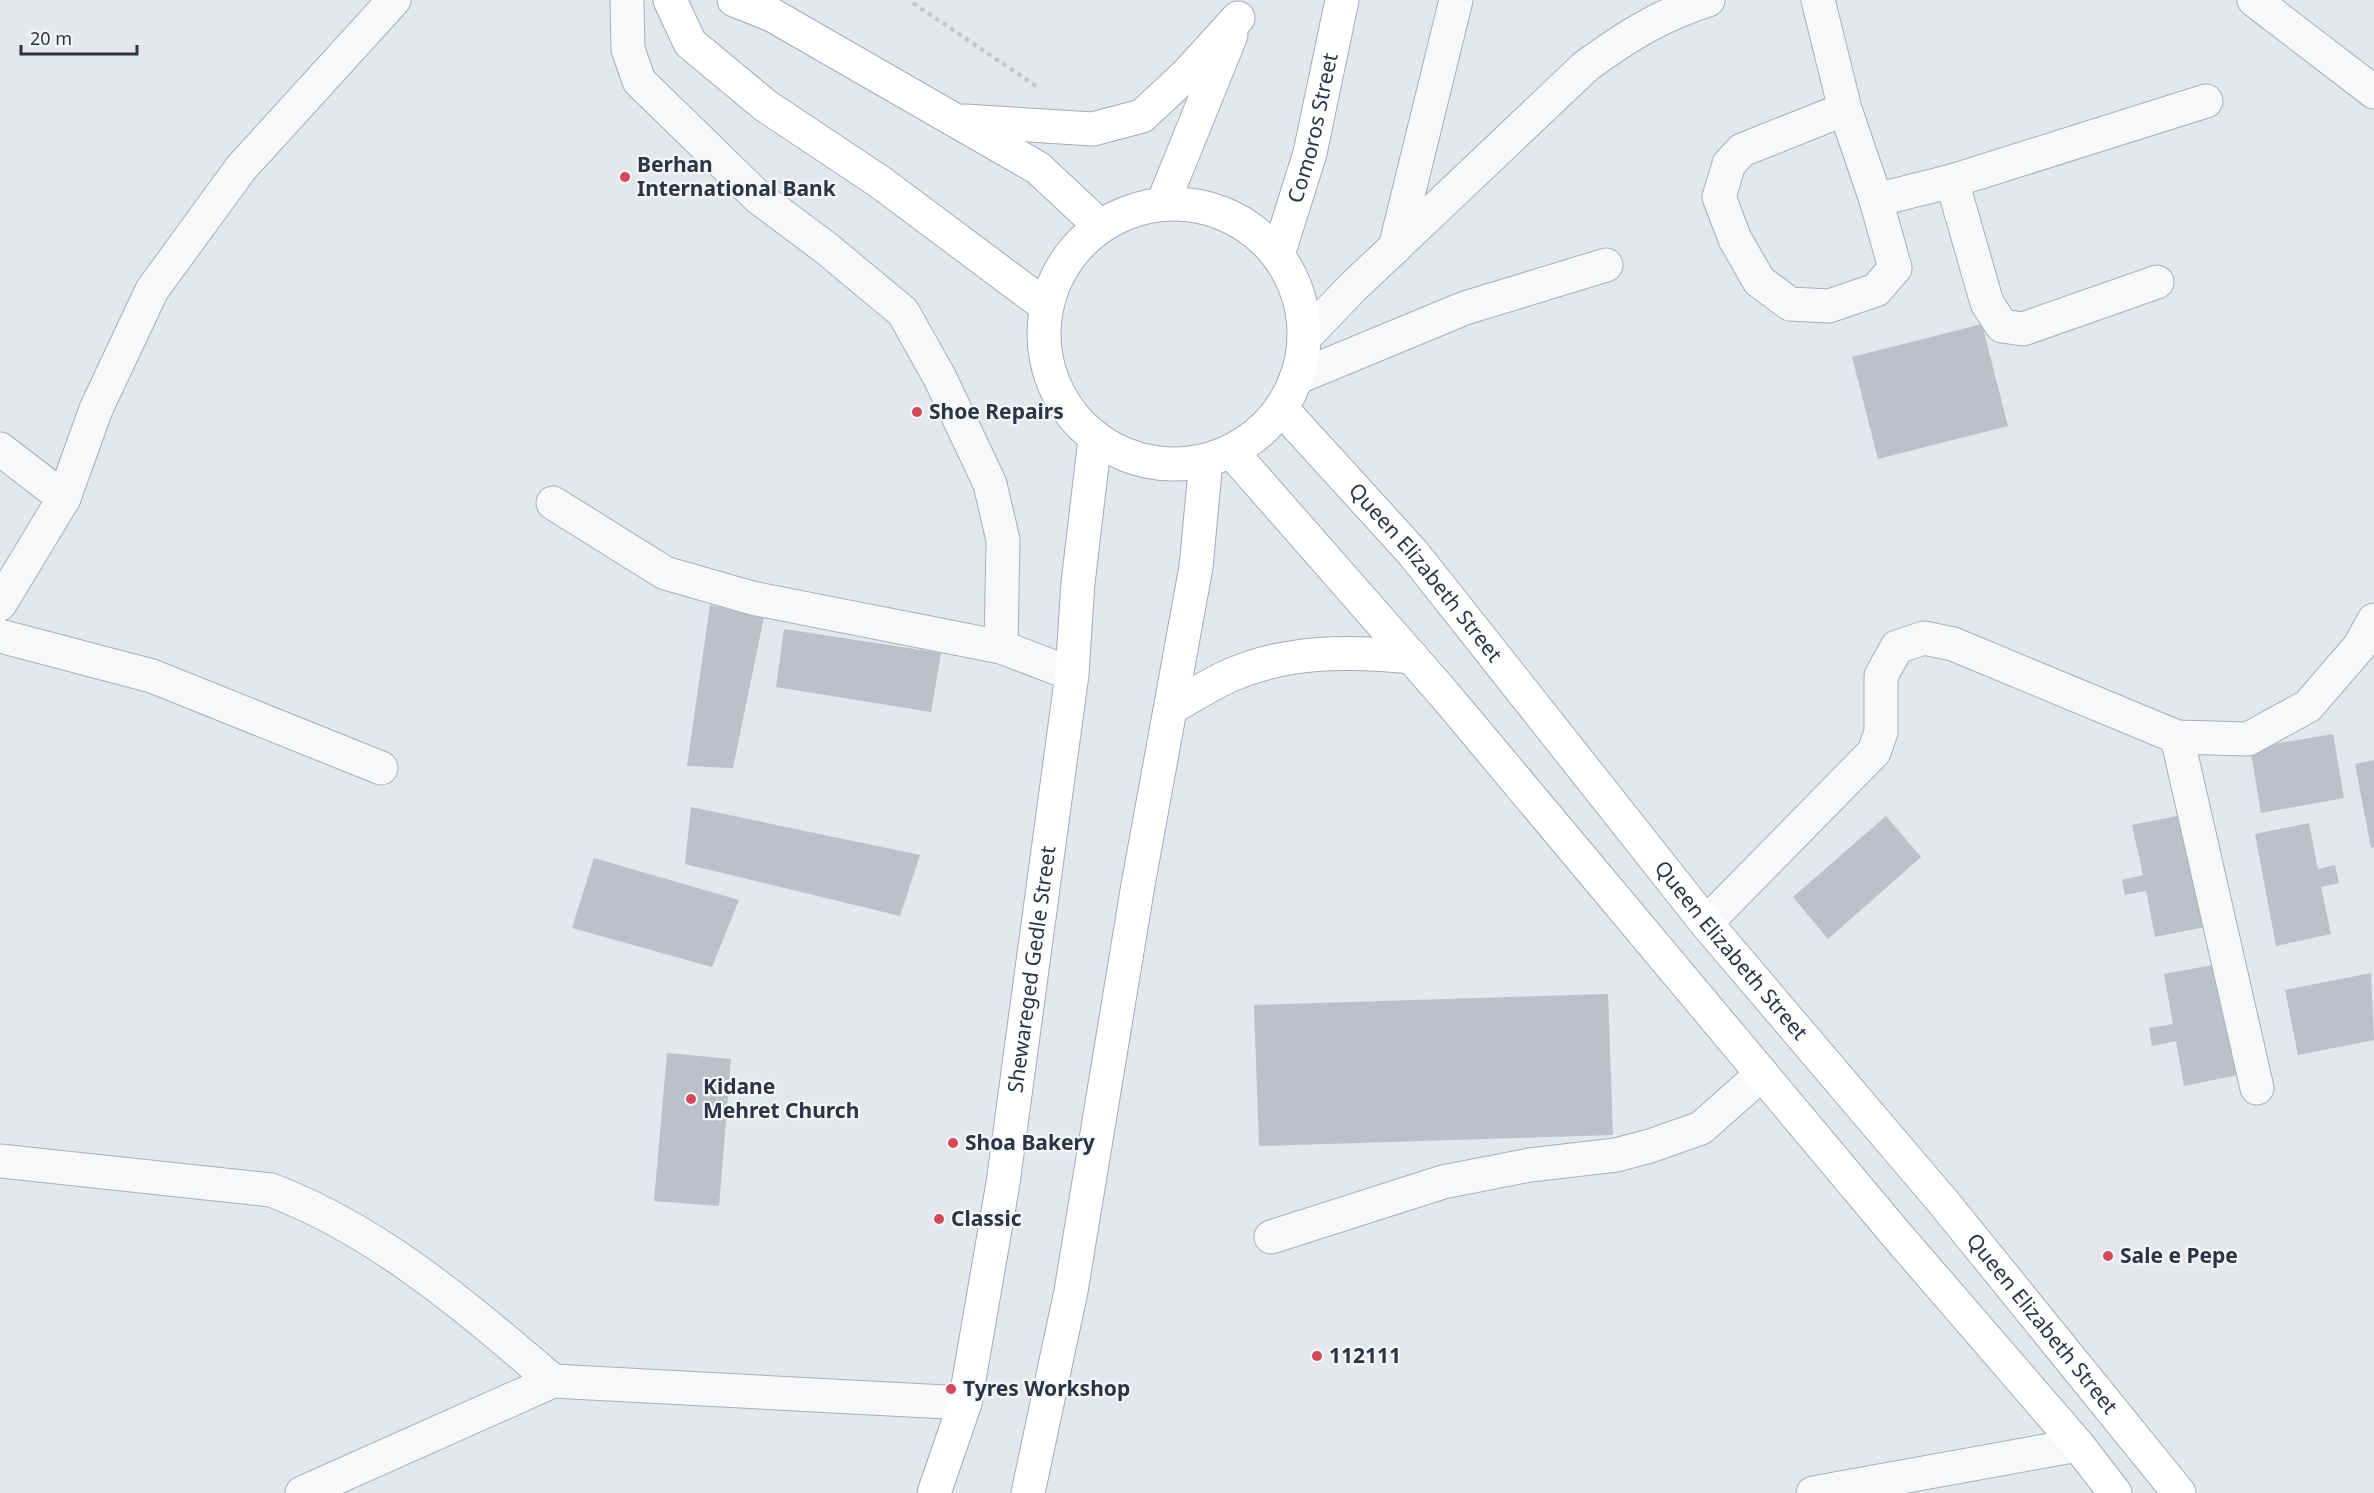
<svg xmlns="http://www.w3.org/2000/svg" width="2374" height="1493" viewBox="0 0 2374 1493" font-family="'Noto Sans',sans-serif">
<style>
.building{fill:#bbc0ca}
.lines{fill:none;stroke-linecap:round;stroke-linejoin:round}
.minor-casing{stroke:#a9aeb7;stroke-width:35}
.major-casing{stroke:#a3abb8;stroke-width:35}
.path{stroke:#c2c5cb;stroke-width:4;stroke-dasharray:4.5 4.5;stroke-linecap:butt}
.minor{stroke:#f7f8fa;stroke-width:33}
.major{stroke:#fff;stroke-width:33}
.poi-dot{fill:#d1495b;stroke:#f4f6f9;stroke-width:2}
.labels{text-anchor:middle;stroke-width:4.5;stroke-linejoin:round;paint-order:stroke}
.street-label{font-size:21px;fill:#2b3445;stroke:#f4f6f9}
.poi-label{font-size:21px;font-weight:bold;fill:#2b3445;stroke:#f4f6f9;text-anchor:start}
</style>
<rect width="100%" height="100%" fill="#e4e7ec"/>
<!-- building -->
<g class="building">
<path d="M1982,324L2008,426L1878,459L1852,357Z"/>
<path d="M710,605L764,617L733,768L687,766Z"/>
<path d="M784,629L941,653L931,712L776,687Z"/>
<path d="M2333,734L2344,798L2261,813L2250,748Z"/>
<path d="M2374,760V847L2371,848L2355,764Z"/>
<path d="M691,807L920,855L900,916L685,864Z"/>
<path d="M2187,814L2210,926L2155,937L2146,891L2125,895L2122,880L2143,875L2132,825Z"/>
<path d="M1886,816L1921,857L1828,939L1793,897Z"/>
<path d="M2309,823L2318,869L2335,865L2339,883L2321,887L2331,934L2276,946L2255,834Z"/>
<path d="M594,858L739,900L712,967L572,928Z"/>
<path d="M2218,964L2238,1075L2184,1086L2176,1041L2152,1046L2149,1028L2173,1024L2164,974Z"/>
<path d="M2371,973L2374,1040L2298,1055L2285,990Z"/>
<path d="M1608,994L1613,1135L1259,1146L1254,1005Z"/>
<path d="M667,1053L731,1059L719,1206L654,1201Z"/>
</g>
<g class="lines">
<defs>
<g id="minor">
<path d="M627,0L628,49L639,81L759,198L826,248L903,312L940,378L990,484L1003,540L1001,647"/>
<path d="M1818,0L1845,109L1876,200L1895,268L1876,290L1829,306L1790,304L1759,281L1735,239L1719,197L1729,164L1742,150L1845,109"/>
<path d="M2254,0L2374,92"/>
<path d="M1952,181L2206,101"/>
<path d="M1876,200L1952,181L1987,303L2002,326L2023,329L2157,282"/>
<path d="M1395,248L1456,0"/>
<path d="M1304,338L1352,288L1586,66C1626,37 1660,15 1708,0"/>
<path d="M1296,378L1465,308L1606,265"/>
<path d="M0,449L64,498"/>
<path d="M553,503L665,573L752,598L1001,647L1072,674"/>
<path d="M0,604L64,498L96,409L152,290L241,168L394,0"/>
<path d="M0,636L152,676L381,768"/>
<path d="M2177,737L2248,739L2308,706L2359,647L2374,620"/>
<path d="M1706,923L1874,752L1881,732V676L1897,647L1924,638L1953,644L2177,737L2257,1088"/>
<path d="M0,1161L271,1190C379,1231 466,1307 553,1381"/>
<path d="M1271,1237L1443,1182L1530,1165L1616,1155L1650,1146L1701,1128L1762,1074"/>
<path d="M302,1493L553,1381L965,1403"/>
<path d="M1813,1493L2078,1445"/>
</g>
<g id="major">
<path d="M670,0L690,43L766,106L880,182L1046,306"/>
<path d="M734,0L772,15L1038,168L1100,226"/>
<path d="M965,121L1093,129L1142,116L1187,74L1238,18"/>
<path d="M1163,203L1231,35"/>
<circle cx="1174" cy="334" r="130"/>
<path id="s1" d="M1278,255L1310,153L1342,0"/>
<path id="s2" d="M1281,408L1413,553L1706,923L1944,1203L2179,1493"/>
<path d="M1231,451L1444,694L1895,1233L2078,1445L2115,1493"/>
<path d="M1171,708C1191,697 1210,684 1231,675C1288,650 1351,651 1412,657"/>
<path id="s3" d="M934,1493L965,1403L1003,1183L1072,674L1078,583L1095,439"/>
<path d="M1028,1493L1071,1291L1138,885L1196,567L1206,461"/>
</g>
</defs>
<!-- minor casing -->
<use href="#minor" class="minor-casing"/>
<!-- major casing -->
<use href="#major" class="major-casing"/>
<!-- path -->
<path class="path" d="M913,3L1039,88"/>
<!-- minor -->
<use href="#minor" class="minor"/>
<!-- major -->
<use href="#major" class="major"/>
</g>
<!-- markers -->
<g class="poi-dot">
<circle cx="625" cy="177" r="6"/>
<circle cx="917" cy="412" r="6"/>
<circle cx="691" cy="1099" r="6"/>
<circle cx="953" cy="1143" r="6"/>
<circle cx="939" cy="1219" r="6"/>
<circle cx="2108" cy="1256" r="6"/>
<circle cx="1317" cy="1356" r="6"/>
<circle cx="951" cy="1389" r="6"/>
</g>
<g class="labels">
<!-- street labels -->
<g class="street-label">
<text dy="7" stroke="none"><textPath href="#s1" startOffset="132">Comoros Street</textPath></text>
<text dy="7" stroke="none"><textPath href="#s2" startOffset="219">Queen Elizabeth Street</textPath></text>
<text dy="7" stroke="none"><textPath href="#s2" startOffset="705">Queen Elizabeth Street</textPath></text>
<text dy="7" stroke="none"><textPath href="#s3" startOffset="534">Shewareged Gedle Street</textPath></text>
<text dy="7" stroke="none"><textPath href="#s2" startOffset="1191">Queen Elizabeth Street</textPath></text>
</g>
<!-- poi labels -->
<g class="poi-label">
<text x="637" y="172">Berhan<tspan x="637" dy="24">International Bank</tspan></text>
<text x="929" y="419">Shoe Repairs</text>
<text x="703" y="1094">Kidane<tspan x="703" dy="24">Mehret Church</tspan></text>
<text x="965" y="1150">Shoa Bakery</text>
<text x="951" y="1226">Classic</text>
<text x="2120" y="1263">Sale e Pepe</text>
<text x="1329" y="1363">112111</text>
<text x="963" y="1396">Tyres Workshop</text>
</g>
</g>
<!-- scale -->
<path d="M21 45v9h116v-9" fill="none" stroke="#2b3445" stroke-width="3"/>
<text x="30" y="45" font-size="18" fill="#2b3445" stroke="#f4f6f9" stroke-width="4.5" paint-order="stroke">20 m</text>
</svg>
